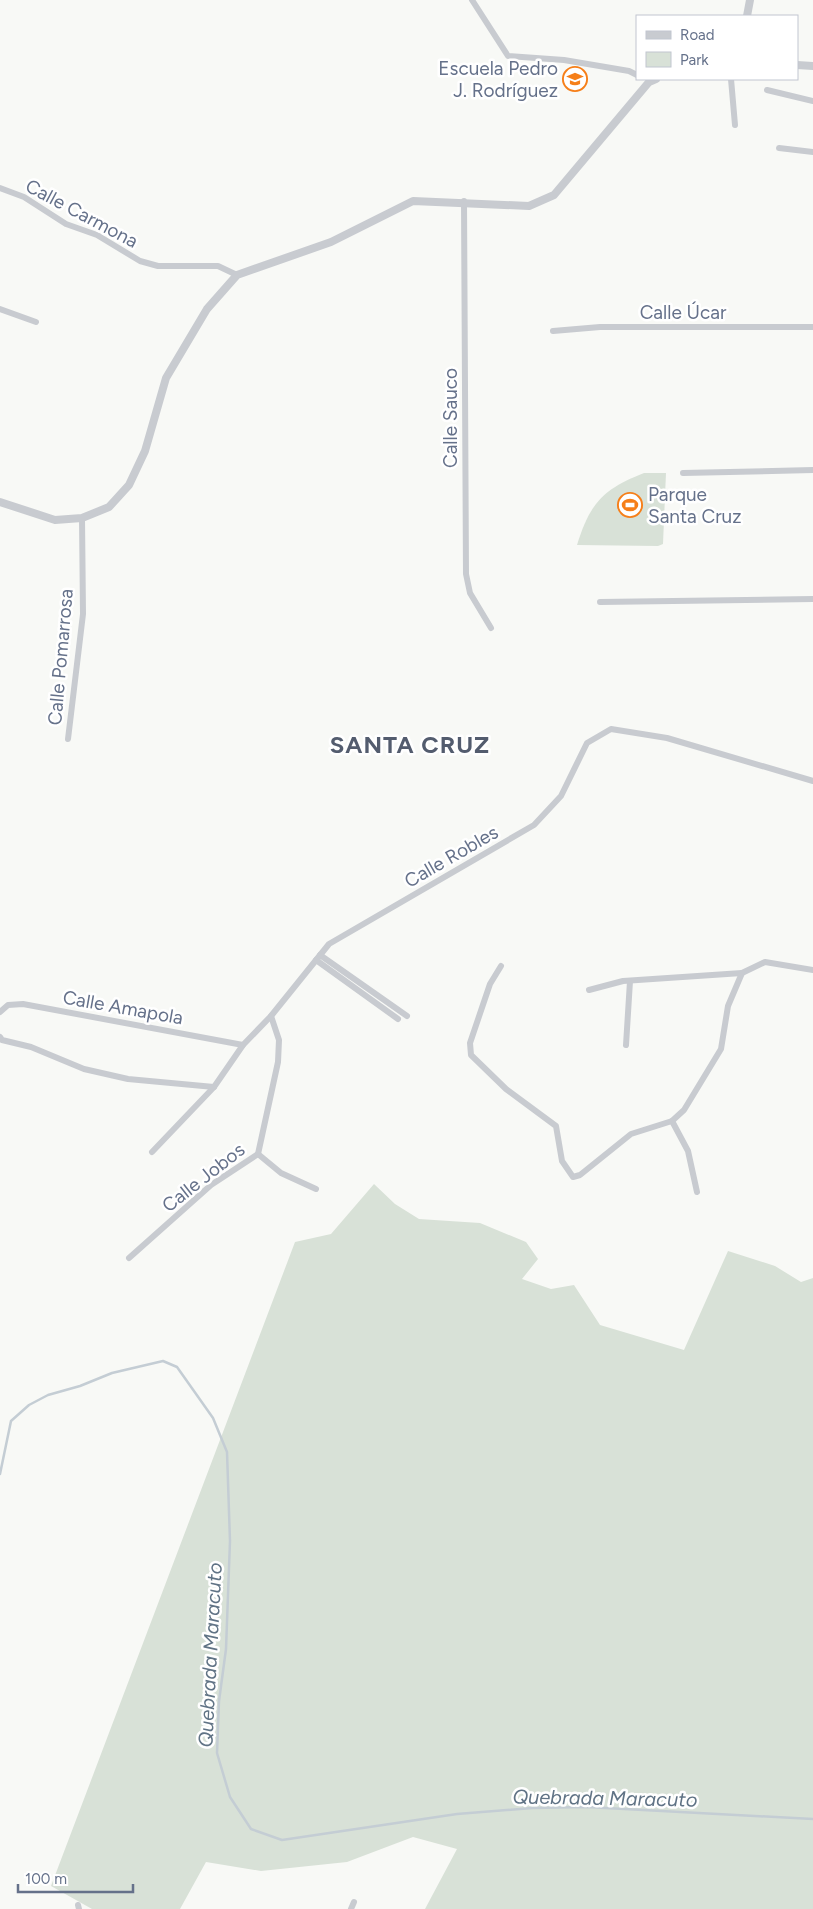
<svg xmlns="http://www.w3.org/2000/svg" width="813" height="1909" viewBox="0 0 813 1909" font-family="Figtree,sans-serif">
<style>
.green{fill:#d8e1d7}
.lines{fill:none;stroke-linecap:round;stroke-linejoin:round}
.stream{stroke:#c4cdd4;stroke-width:2.5}
.minor{stroke:#c8cbd0;stroke-width:6}
.tertiary{stroke:#c8cbd0;stroke-width:8}
.labels{text-anchor:middle;stroke-width:5;stroke-linejoin:round;paint-order:stroke}
.poi-label{font-size:19px;fill:#65718a;stroke:#fff;text-anchor:end}
.street-label{font-size:19px;fill:#65718a;stroke:#fff}
.water-label{font-size:20px;font-style:italic;fill:#607385;stroke:#fff}
.district-label{font-size:24px;font-weight:bold;letter-spacing:1px;fill:#535c6e;stroke:#fff}
</style>
<rect width="100%" height="100%" fill="#f8f9f6"/>
<!-- green -->
<g class="green">
<path d="M644,473H666L663,544L658,546L577,545C590,503 603,489 644,473Z"/>
<path d="M374,1184L395,1204L419,1219L480,1223L526,1242L538,1259L522,1279L551,1289L574,1285L600,1325L684,1350L728,1251L775,1266L801,1282L813,1278V1909H425L457,1849L413,1837L347,1862L261,1871L206,1862L180,1909H92L51,1886L295,1242L331,1234Z"/>
</g>
<g class="lines">
<!-- stream -->
<path class="stream" d="M0,1474L11,1421L29,1405L48,1395L80,1386L112,1373L163,1361L177,1367L213,1418L227,1452L230,1541L226,1649L219,1701L217,1753L230,1797L251,1829L282,1840L457,1814L532,1808L587,1807L813,1819"/>
<!-- minor -->
<g class="minor">
<path d="M472,0L508,56L564,60L629,71L637,75"/>
<path d="M731,79L735,125"/>
<path d="M767,90L813,101"/>
<path d="M779,148L813,152"/>
<path d="M0,188L24,197L66,224L97,235L140,261L158,266H218L237,275"/>
<path d="M464,201L466,574L470,593L491,628"/>
<path d="M0,309L36,322"/>
<path d="M553,331L600,327H813"/>
<path d="M683,473L813,470"/>
<path d="M600,602L813,599"/>
<path d="M68,739L83,614L82,518"/>
<path d="M320,955L407,1016"/>
<path d="M316,960L398,1019"/>
<path d="M501,966L490,984L470,1043L471,1055L506,1089L556,1126L562,1161L573,1177L580,1175L631,1134L672,1121L684,1110L721,1049L728,1006L742,973L765,962L813,970"/>
<path d="M589,990L623,981L742,973"/>
<path d="M0,1012L8,1005L23,1004L243,1045"/>
<path d="M0,1037L2,1040L31,1047L84,1069L128,1079L214,1087"/>
<path d="M626,1045L630,981"/>
<path d="M672,1121L688,1151L697,1192"/>
<path d="M152,1152L214,1087L243,1045L271,1016L329,944L534,825L561,796L587,743L611,729L667,738L813,781"/>
<path d="M258,1154L281,1173L316,1189"/>
<path d="M129,1258L211,1185L258,1154L278,1062L279,1040L271,1016"/>
<path d="M78,1905L79,1909"/>
<path d="M351,1909L354,1902"/>
</g>
<!-- tertiary -->
<g class="tertiary">
<path d="M747,16L750,0"/>
<path d="M797,65L813,66"/>
<path d="M0,502L55,520L82,518L109,507L129,485L145,451L166,378L207,309L237,275L331,242L413,201L529,206L554,195L649,82L656,79"/>
</g>
</g>
<!-- icons -->
<defs>
<symbol id="school-ring" viewBox="-11 -11 22 22"><circle r="9.5" fill="#fff" stroke="#f67f19" stroke-width="1.5"/><path d="M0-5L7-2L0 1L-7-2ZM-4 1L0 2.5L4 1V4Q0 6-4 4Z" fill="#f67f19"/></symbol>
<symbol id="stadium-ring" viewBox="-11 -11 22 22"><circle r="9.5" fill="#fff" stroke="#f67f19" stroke-width="1.5"/><path d="M0-5a6.5 5 0 1 0 0 10a6.5 5 0 1 0 0-10ZM-3.5-1.8h7v3.6h-7Z" fill="#f67f19"/></symbol>
</defs>
<g fill-rule="evenodd">
<use href="#school-ring" x="561" y="65" width="28" height="28"/>
<use href="#stadium-ring" x="616" y="491" width="28" height="28"/>
</g>
<g class="labels">
<!-- poi labels -->
<g class="poi-label">
<text x="558" y="75">Escuela Pedro<tspan x="558" dy="22">J. Rodríguez</tspan></text>
<text x="648" y="501" text-anchor="start">Parque<tspan x="648" dy="22">Santa Cruz</tspan></text>
</g>
<!-- street labels -->
<g class="street-label">
<text transform="translate(82 213) rotate(28)" y="7">Calle Carmona</text>
<text x="683" y="319">Calle Úcar</text>
<text transform="translate(450 418) rotate(-90)" y="7">Calle Sauco</text>
<text transform="translate(60 657) rotate(-85)" y="7">Calle Pomarrosa</text>
<text transform="translate(451 856) rotate(-30)" y="7">Calle Robles</text>
<text transform="translate(123 1007) rotate(10)" y="7">Calle Amapola</text>
<text transform="translate(203 1177) rotate(-38)" y="7">Calle Jobos</text>
</g>
<!-- water labels -->
<g class="water-label">
<text transform="translate(210 1655) rotate(-87)" y="7">Quebrada Maracuto</text>
<text transform="translate(605 1798) rotate(1)" y="7">Quebrada Maracuto</text>
</g>
<!-- district labels -->
<g class="district-label">
<text x="410" y="753">SANTA CRUZ</text>
</g>
</g>
<!-- legend -->
<rect x="636" y="15" width="162" height="65" fill="#ffffff" stroke="#c1c6d0"/>
<rect x="646" y="31" width="25" height="8" fill="#c8cbd0" stroke="#c1c6d0"/>
<text x="680" y="40" font-size="15" fill="#65718a">Road</text>
<rect x="646" y="52" width="25" height="15" fill="#d8e1d7" stroke="#c1c6d0"/>
<text x="680" y="65" font-size="15" fill="#65718a">Park</text>
<!-- scale -->
<path d="M18 1884v8h115v-8" fill="none" stroke="#65718a" stroke-width="2.5"/>
<text x="25" y="1884" font-size="15" fill="#65718a" stroke="#ffffff" stroke-width="4" paint-order="stroke">100 m</text>
</svg>
